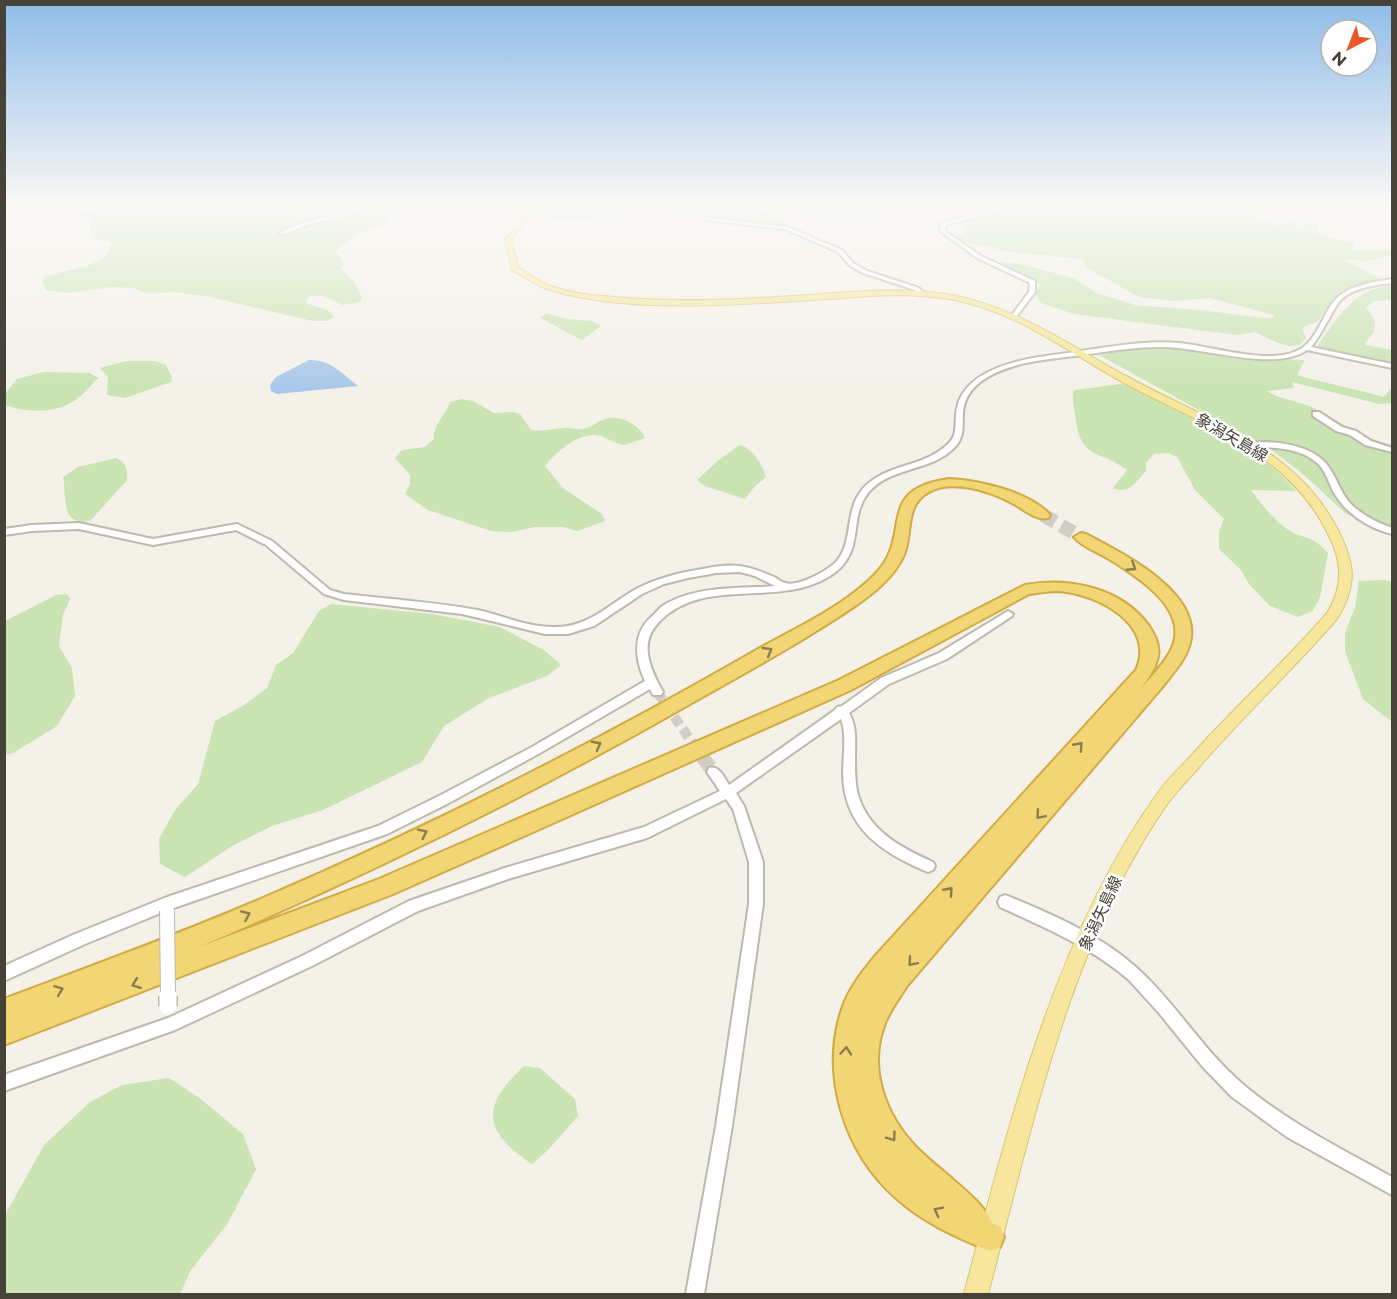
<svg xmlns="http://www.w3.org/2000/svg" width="1397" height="1299" viewBox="0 0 1397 1299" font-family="Montserrat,'Noto Sans JP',sans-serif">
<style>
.green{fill:#cae4b4}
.water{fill:#aac9ea}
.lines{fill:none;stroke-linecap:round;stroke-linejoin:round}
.minor-tunnel-far1{stroke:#d0cec5;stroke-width:10;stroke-dasharray:10 5;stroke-linecap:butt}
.minor-tunnel{stroke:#d0cec5;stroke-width:14;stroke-dasharray:14 7;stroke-linecap:butt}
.highway-tunnel{stroke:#d0cec5;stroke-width:14;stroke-dasharray:14 7;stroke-linecap:butt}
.minor-casing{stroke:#beb9ac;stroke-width:4}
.major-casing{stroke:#dac56f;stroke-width:2}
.highway-casing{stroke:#d1ab44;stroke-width:4}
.minor{fill:#fff;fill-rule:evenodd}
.major{fill:#f6e69e;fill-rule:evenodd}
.highway{fill:#f2d574;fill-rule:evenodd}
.minor-bridge-far1-casing{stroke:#beb9ac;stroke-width:16;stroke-linecap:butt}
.minor-bridge-casing{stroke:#beb9ac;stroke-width:20;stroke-linecap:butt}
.minor-bridge-far1{stroke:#fff;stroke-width:14}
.minor-bridge{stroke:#fff;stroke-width:17}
.oneway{stroke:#8b7d4f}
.labels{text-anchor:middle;stroke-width:5;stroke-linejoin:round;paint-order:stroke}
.street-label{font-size:16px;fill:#464237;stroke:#fff}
</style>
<rect width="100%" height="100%" fill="#f3f1e8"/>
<!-- green -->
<g class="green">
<path d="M116,207H432H403L382,214L388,223L356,235L334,251L344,262L341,269L354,282L362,298L360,302L342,305C329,298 324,293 308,297L305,303L328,310L334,317L326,321H313L206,296L173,292L148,294L133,288L111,287L66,293L46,290L42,281L47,276L90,265L107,255L112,242L94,239L90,235L92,218L80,216V213Z"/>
<path d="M541,207H601L614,211L616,215C598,219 549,227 536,212Z"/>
<path d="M680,207H751L765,214L780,215L786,225L710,218L699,216Z"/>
<path d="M801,207H866L873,210V215C847,221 825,218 801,207Z"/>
<path d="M1004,207H1240L1250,211L1256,219L1280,226L1290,221H1297L1296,226C1304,228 1309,221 1317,222V232L1321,235L1355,243L1351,250H1392V255L1366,261L1344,260L1381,279L1335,297L1318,321L1302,328L1306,338L1300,345L1289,346L1278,343L1255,332L1237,335L1074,314L1041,303L1035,293L1041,285L994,262L1020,264L1073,278L1097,293L1135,305L1200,310L1264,318H1272L1274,315L1210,298L1173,301L1139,297L1089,269L1083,263L1085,260L1081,259L1011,252L956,240L957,236L964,234L965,229L958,224L961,221L996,212Z"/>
<path d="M1392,285V300L1373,301L1366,308L1375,321L1374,332L1365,343L1366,345L1392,350V362L1320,348L1318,345C1339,316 1354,289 1392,285Z"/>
<path d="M546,313L566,319L592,321L601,326L582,340L540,318Z"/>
<path d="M1127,349H1186L1264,359L1305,360L1297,375C1326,384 1354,388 1383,397L1392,388V403L1379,404L1292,382L1294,388L1267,391C1282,401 1301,401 1316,409C1342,423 1364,439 1392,445V535L1345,513L1303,474L1270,449L1099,355Z"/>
<path d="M126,361H155L166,365L172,377L171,382L125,398L107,395L108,377L100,368Z"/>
<path d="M44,372L89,373L99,378C91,384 86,392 78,398C59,414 27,413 5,405V394L17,379Z"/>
<path d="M1121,384L1130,387C1189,416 1252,441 1296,491L1251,490C1262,505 1272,518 1287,529C1304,540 1311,534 1328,553L1320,597L1313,611L1298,617L1270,606L1249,584L1241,570L1219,549V531L1224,519L1195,490L1177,457L1168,453L1154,454L1146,463V471C1136,482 1129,495 1113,488L1127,470C1098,448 1079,461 1075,413C1074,404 1071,398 1074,390Z"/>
<path d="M461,399L473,401L494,413L513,412L520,414L531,430C544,432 555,428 569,428C573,428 578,430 583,429C591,428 598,421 605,419C619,414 640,425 645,438L624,445C615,443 609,439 601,436C581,430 556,452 545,466L563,488L602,514L605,521L577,531L564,527H534L512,532L491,531L428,510L405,494L410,484V475L395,458L402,450L425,447L434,439C433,423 445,417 450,402Z"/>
<path d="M740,445C753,448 762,465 766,477L755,486L745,499L705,486L697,480L720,459Z"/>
<path d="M116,458C126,463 128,469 127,480L91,520C60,529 67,495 63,477L78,467Z"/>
<path d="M1385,580L1392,582V722L1363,699L1345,651V633L1355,608L1359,581Z"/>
<path d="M67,594L70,599L63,615L59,646L72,668L75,696L57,726L13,753L5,755V621L56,595Z"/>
<path d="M331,604L432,614L500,627L544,650L561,665L547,676L489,698L444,726L422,762L323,810L272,826L232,846L185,877L160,864L159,839L175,810L198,784L215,721L244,705L267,688L276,665L293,653L319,611Z"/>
<path d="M524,1066L540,1068L575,1099L578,1116L548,1150L532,1164C483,1131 480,1107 524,1066Z"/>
<path d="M169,1078L198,1097L243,1134L256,1169L228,1223L191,1270L180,1294H5V1215L44,1145L90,1102L122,1085Z"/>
</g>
<!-- water -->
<path class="water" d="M309,360C331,359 342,374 358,386L277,394L271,391L270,385L276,377Z"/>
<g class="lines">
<!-- minor-tunnel-far1 -->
<path class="minor-tunnel-far1" d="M657,692L703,758"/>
<!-- minor-tunnel -->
<path class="minor-tunnel" d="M702,756L713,772"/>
<!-- highway-tunnel -->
<path class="highway-tunnel" d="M1043,515L1081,537"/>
<defs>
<g id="minor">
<path d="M360,207H365C346,219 322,220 301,227C294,230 286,236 279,234C303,218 334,218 360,207Z"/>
<path d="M673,207H678L706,218L788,227L842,250L853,263L867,271L919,288L924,294L919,295L915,290L863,273L849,265L838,252L785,229L705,220Z"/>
<path d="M998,207H1003C986,218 964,218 945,226V231L981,256L1035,281V292L1017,316L1015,317L1012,315L1029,292L1030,283L977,258L940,231L941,224C960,216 980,215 998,207Z"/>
<path d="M1392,279V283C1375,285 1351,288 1339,302C1329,316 1323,333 1311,347L1392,364V368L1307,350C1275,373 1200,346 1161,347C1132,347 1103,352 1075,356C1057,358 1039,360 1021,364C996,371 965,383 963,413C962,426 965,436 955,447C932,472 890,466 868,493C847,520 867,552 830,576C778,609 703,575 659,622C638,643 650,669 663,692L661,695H653L650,689L540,753L447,804L387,834L168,910L85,944L4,981V966L75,934L167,897L378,826L439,796L532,747L645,681C636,662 632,637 648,620C653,616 657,611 661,607C693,585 738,589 775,586L755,576L740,572L716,573L688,578L664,584L642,594L594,626L568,634H545L462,614L344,600L324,594L266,545L236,530L153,545L79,529L32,531L4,535V529L32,525L79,523L153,539L237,524L272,541L330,590L344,594C389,599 434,602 478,610C504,616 530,628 556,627C590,627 610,603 638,588C658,578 681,572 703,569C716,566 732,564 745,567C755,569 765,573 774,577C778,579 781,582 785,583C798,587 825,572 835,563C853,545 845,515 859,494C879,463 923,469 948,444C957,436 955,427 956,416C957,391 975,377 997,368C1022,358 1048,356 1075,352C1109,347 1144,340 1179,343C1211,346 1264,364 1294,352C1317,344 1321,316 1335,300C1348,285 1374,282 1392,279Z"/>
<path d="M1313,412H1319L1342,427L1356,431L1371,441L1392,448V452L1365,445L1350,435L1336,431L1313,416Z"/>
<path d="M1250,443C1274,440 1313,445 1328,466C1336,477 1340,491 1349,502C1361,515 1376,522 1392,528V534C1368,528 1345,513 1333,491C1328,481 1325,469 1316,462C1300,448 1273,447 1253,447H1250Z"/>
<path d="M1008,611L1013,614L1012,616L947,659L889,684L849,713C857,727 855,742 855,758C855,769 855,780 857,791C866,829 899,847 933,862L935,866L933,870L928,872L923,870C880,851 844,827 843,774C843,756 847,735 841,719L736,793L744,806L763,862V904L732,1126L704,1294H686L716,1126L749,904V862L733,809L726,799L647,838L508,879L418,911L312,966L175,1030L4,1091V1075L168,1018L302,956L409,901L508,867L644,827L720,791L707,772L709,768C719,765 724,777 729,785L835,710L837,707L842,706L881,678L939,653Z"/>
<path d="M1005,895C1050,913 1105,937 1140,971C1178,1006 1204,1052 1245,1086C1289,1123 1342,1149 1392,1177V1195L1287,1137L1232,1097L1202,1066L1159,1013L1129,980C1091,947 1046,928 1000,907L998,902L1000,897Z"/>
</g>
<path id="major" d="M533,207H539L511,239L518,267C528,273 538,280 548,285C570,294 603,296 627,298C682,302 737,300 792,296C845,293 900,286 952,295C1019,308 1070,346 1128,377C1205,419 1296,447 1338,530C1356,565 1357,586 1337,619C1293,670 1244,715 1201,765C1190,778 1178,790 1168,803C1068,946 1032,1129 988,1294H964C1008,1127 1055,936 1157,794C1166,780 1179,769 1190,757C1234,707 1284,663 1327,613C1344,586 1342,561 1328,534C1288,451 1198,423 1122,382C1067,351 1018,313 955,300C913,292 869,296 827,299C743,304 627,315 547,289C535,285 523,276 512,270L505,239Z"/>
<path id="highway" d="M949,479C978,480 1030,492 1050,515L1048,518C1036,521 1022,508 1012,503C989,491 953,479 929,492C904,505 913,534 904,555C894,577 874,593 855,606C802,642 745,673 690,704C531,795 367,875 199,947L379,879L839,680L1025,585C1069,577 1122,588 1149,626C1155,635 1160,646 1158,656C1155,672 1145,683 1135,695C1146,682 1161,668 1170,652C1193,611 1138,577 1109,559C1098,552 1082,547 1074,537L1081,533L1086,534C1121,553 1203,592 1190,643C1186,659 1173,673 1163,686L907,986C899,999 889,1011 884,1026C868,1070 886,1116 917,1148C927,1158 938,1167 949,1176C963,1189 985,1205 992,1223L1000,1227L1004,1237L1000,1247L990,1251C956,1237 922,1222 895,1197C844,1152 820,1074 842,1009C849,988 862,972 876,955L1136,670C1157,624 1096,593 1057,591C1048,591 1038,593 1029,594L851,690L524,836L393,894L4,1045V999C91,966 178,935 263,898C431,826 595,743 753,652C795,628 846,606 878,571C912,533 875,489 949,479Z"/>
</defs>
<!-- minor casing -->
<use href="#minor" class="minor-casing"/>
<!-- major casing -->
<use href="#major" class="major-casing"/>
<!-- highway casing -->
<use href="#highway" class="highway-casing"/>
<!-- minor -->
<use href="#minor" class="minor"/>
<!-- major -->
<use href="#major" class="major"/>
<!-- highway -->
<use href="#highway" class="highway"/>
<defs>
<path id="minor-bridge-far1" d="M167,911L168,997"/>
<path id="minor-bridge" d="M168,996V1006"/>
</defs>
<!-- minor-bridge-far1 casing -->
<use href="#minor-bridge-far1" class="minor-bridge-far1-casing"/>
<!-- minor-bridge casing -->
<use href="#minor-bridge" class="minor-bridge-casing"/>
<!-- minor-bridge-far1 -->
<use href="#minor-bridge-far1" class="minor-bridge-far1"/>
<!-- minor-bridge -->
<use href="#minor-bridge" class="minor-bridge"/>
</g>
<!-- one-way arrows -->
<defs><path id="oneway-chevron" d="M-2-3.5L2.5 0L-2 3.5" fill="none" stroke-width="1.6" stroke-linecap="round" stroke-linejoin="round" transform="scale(1.5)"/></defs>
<g class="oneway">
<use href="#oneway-chevron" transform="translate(1132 567) rotate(33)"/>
<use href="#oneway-chevron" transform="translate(768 651) rotate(-31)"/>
<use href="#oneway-chevron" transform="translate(597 745) rotate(-28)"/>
<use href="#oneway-chevron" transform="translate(1079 746) rotate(-48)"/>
<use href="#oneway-chevron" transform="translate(1040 815) rotate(131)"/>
<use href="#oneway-chevron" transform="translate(423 833) rotate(-26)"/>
<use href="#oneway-chevron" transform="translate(949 891) rotate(-48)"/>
<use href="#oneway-chevron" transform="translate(246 915) rotate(-24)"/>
<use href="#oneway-chevron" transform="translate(912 962) rotate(131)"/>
<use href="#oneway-chevron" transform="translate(136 984) rotate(159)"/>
<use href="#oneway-chevron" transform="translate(59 990) rotate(-21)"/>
<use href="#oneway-chevron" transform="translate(846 1051) rotate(-85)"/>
<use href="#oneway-chevron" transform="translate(892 1137) rotate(54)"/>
<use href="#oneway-chevron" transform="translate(938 1211) rotate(-153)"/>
</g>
<!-- sky -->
<linearGradient id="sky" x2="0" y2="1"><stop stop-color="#8fbce9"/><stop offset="0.53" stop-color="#faf9f5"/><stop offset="1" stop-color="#faf9f5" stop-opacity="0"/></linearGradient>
<rect width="1397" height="388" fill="url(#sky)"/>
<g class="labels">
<!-- street labels -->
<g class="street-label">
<text transform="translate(1232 437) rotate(30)" y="6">象潟矢島線</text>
<text transform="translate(1100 913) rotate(-65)" y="6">象潟矢島線</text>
</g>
</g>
<!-- border -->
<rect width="1397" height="1299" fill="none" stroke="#464237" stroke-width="12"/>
<!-- north arrow -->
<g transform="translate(1349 48) rotate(222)"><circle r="28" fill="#ffffff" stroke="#b5b3af" stroke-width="1.5"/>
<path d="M0-4.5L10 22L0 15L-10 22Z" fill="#e85a2a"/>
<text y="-9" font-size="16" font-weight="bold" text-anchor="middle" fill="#464237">N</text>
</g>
</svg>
